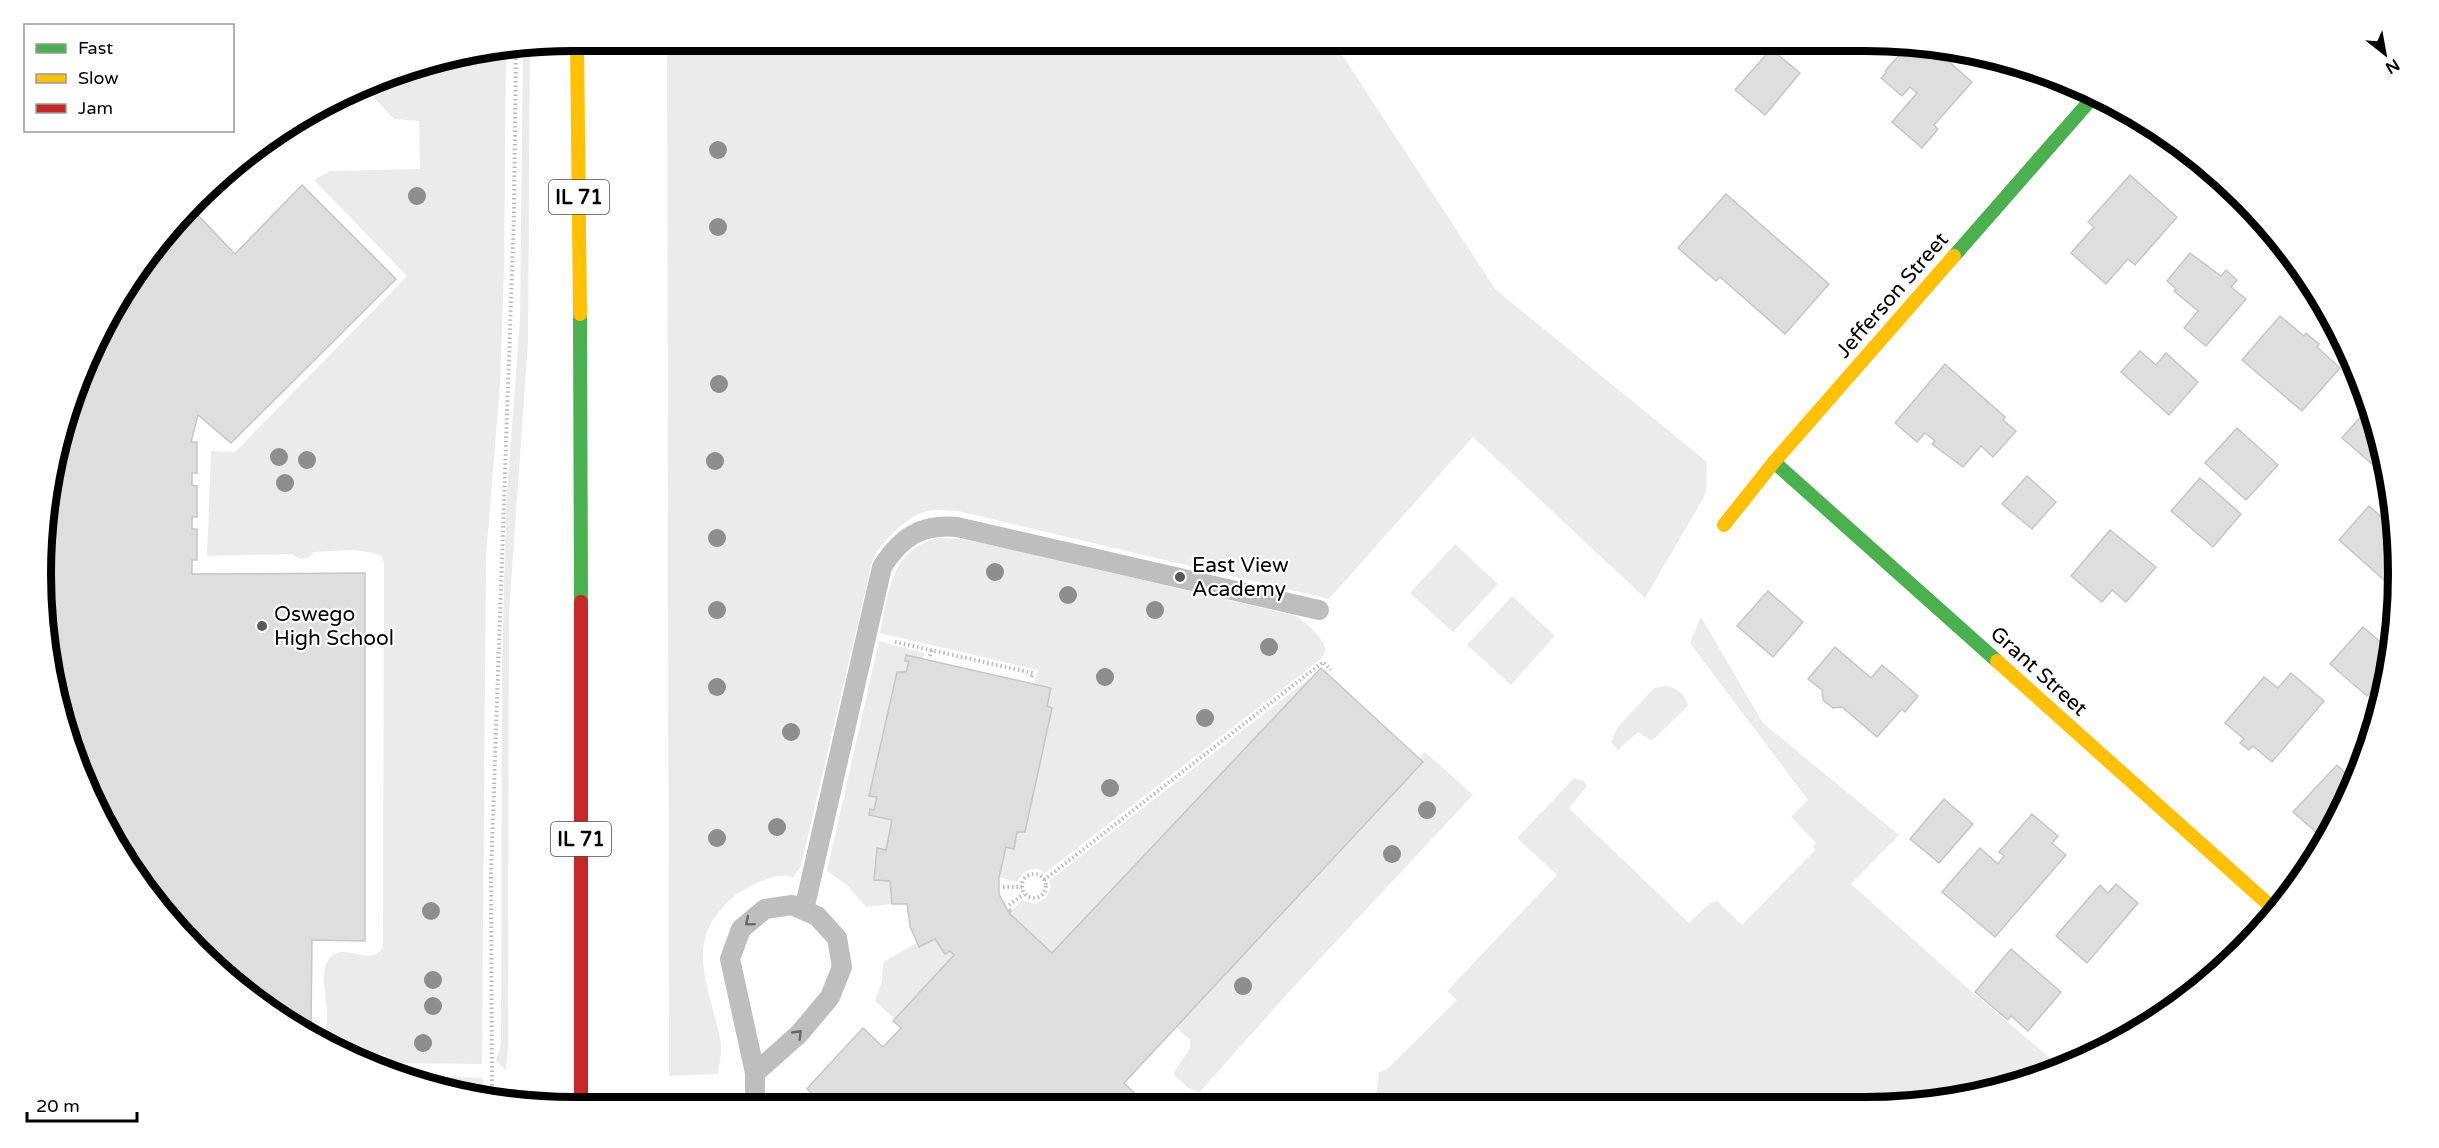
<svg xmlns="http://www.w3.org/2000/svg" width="2439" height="1148" viewBox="0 0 2439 1148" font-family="'Varela Round',sans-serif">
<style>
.green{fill:#ebebeb}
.building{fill:#dedede;stroke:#c6c6c6;stroke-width:1.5}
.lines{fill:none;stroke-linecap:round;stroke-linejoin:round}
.path{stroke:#b9b9b9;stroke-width:4;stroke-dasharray:1.5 3;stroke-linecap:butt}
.lane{stroke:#bebebe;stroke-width:20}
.fast{stroke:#4caf50;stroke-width:14}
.slow{stroke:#ffc107;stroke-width:14}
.jam{stroke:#c62828;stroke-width:14}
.tree{fill:#8e8e8e}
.oneway{stroke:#686868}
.poi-dot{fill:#595959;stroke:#fff;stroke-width:2}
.labels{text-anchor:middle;stroke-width:4.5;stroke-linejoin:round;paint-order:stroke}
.shield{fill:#fff;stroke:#4c4c4c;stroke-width:1.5}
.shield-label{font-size:20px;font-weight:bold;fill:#000}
.street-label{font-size:21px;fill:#000;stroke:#fff}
.poi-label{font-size:21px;fill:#000;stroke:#fff;text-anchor:start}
.rim{fill:none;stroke:#000;stroke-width:8}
</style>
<rect width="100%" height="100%" fill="#fff"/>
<!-- green -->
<g class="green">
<path d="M667,41H1333L1495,289L1707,462L1706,491L1703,499L1645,598L1473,437L1329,599L958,511C947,511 934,509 924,512C904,519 884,540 873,558L801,866L793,877C778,873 762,880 749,887C735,894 728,901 718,913C685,953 716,1003 721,1046C722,1055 719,1065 718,1074L669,1076Z"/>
<path d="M530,48L528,342L509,613L508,1048L506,1070L496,1061L501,1044L502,663L506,506L520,319L523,49Z"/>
<path d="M467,58H506L504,269L500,385L486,556L482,1064L386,1063L385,1054H349L321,1037C338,1020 312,972 332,956C347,943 371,968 383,947L384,563L381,556C361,547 336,551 314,552L308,558L300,559L292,554L207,556L211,451L235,452L407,276L314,180L330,171L420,169L419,121L394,119L374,98L369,84L402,69Z"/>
<path d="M938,538L962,539L1019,551L1296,616C1310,626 1319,633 1326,649L1322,658L1045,873C1034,864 1022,871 1017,882L1001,878L999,877L1006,847L1017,832H1025L1052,708L1047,706L1034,684L1038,670L880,633C889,592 890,550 938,538Z"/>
<path d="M1455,544L1498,584L1453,632L1410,593Z"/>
<path d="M1512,596L1555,636L1511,685L1467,645Z"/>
<path d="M1701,617L1763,723L1899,835L1851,884L1971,991L2063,1069L1935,1103L1375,1105L1379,1072L1387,1069L1457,1000L1447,991L1557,875L1517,838L1574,778L1584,781L1587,786L1569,808L1689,923L1710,903L1717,901L1742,925L1815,850L1813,847L1816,843L1791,817L1808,800L1690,643Z"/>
<path d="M879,641L924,653L923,659L906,655L905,661H909L906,672H897L869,795L877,797L874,810L870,809L892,820L886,850L877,848L875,880L890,881L892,904L866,907L846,884L827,871Z"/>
<path d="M1314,675L1052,953L1009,913L1022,900L1035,904L1046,898L1051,886L1049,881Z"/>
<path d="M1666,686C1676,687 1687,696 1688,706L1655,738L1650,740L1638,732L1618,750L1611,742L1617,728L1654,688Z"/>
<path d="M1425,752L1473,795L1287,994L1199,1093L1187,1087L1173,1074L1190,1048V1040L1176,1027L1423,763L1419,758Z"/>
<path d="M935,939L944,954L950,951L954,955L895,1019L875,1001L882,981L883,962L917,943Z"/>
<path d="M402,1075L483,1078V1099L470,1097Z"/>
</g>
<!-- building -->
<g class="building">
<path d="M1908,45L1954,49L1946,59L1972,82L1934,125L1938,129L1922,148L1892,122L1917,93L1910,87L1902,96L1881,78L1886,73L1885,71Z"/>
<path d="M1771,49L1800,73L1765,115L1735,90Z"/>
<path d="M2130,175L2177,217L2135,265L2128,259L2106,284L2071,253L2094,227L2088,222Z"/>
<path d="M302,185L396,279L231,443L198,415L191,442H197V473H192V485L197,486V517H192V529H197V560H192V574L365,573V941L312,940L311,1030L223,975L112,840L51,678L41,574L51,470L112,307L192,209L235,254Z"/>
<path d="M1726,194L1829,284L1785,334L1720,277L1716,281L1678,248Z"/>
<path d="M2190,253L2221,276L2226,270L2237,280L2231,287L2246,299L2206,346L2184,328L2198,311L2174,291L2176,289L2167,281Z"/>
<path d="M2280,316L2304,336L2306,333L2319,344L2317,347L2340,368L2302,411L2242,360Z"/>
<path d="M2140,351L2156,365L2166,353L2198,382L2169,415L2121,372Z"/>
<path d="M1945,364L2005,417L2003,420L2016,431L1993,457L1981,446L1963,467L1932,444L1935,441L1925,433L1917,442L1895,423Z"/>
<path d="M2369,407L2388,470L2387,477L2342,438Z"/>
<path d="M2237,428L2278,465L2246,500L2205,463Z"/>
<path d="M2027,476L2056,502L2032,529L2002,504Z"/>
<path d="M2200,478L2241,514L2213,547L2171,511Z"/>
<path d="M2369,506L2394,528L2395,536L2388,544L2396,551L2398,565L2384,580L2339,540Z"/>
<path d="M2110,530L2156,567L2126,602L2112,590L2102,602L2071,576Z"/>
<path d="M1768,591L1803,622L1773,657L1737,626Z"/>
<path d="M2363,627L2391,651L2389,671L2367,696L2330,664Z"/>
<path d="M1835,647L1871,678L1882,665L1918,696L1905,712L1902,709L1877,737L1842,707L1833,708L1823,700L1822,690L1808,679Z"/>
<path d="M906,655L1051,688L1047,706L1052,708L1025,832H1017L1014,849L1006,847L999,877V894L1008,911L1010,909L1011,911L1009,913L1052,953L1321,668L1423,762L1124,1083L1148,1106L826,1107L807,1089L813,1082L863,1028L883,1047L901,1028L893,1021L895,1019L954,955L950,951L945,954L935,939L919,947L910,926L907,904H892L890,881L874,880L877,848L886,850L892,820L869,815L870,809L874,810L877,797L869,796L897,672H906L909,661H905Z"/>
<path d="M2291,673L2324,701L2272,762L2253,746L2249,750L2240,743L2244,739L2225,723L2264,677L2278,688Z"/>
<path d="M2337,765L2355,782L2323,838L2293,812Z"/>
<path d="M1944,799L1973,824L1939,863L1910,839Z"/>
<path d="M2032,814L2058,836L2052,843L2066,855L1995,937L1942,892L1980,848L1998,864L2004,856L1999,852Z"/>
<path d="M2116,884L2138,903L2087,963L2056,936L2100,885L2108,893Z"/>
<path d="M2011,949L2061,992L2028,1031L2011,1016L2008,1020L1975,992Z"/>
</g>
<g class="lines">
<!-- path -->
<g class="path">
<path d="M895,642L1033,673L1031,679"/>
<path d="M930,656L932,650"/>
<circle cx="1034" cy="886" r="12"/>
<path d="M1044,880L1323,662L1331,670"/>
<path d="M1003,887H1022"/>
<path d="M1009,905L1024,894"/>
<path d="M492,1099L491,875L514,214L516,50"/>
</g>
<!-- lane -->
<g class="lane">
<path d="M804,910L882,567C901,537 921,524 957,527L1319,610"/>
<path d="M755,1107V1073L730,959L741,929L765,909L792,905L817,916L837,938L842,967L830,997L799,1034L755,1073"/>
</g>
<!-- fast -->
<g class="fast">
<path d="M1954,256L2095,95"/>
<path d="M580,314L581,602"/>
<path d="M1774,462L1997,661"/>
</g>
<!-- slow -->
<g class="slow">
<path d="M577,41L580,314"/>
<path d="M1724,525L1774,462L1954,256"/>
<path d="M1997,661L2276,911"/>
</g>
<!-- jam -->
<path class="jam" d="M581,602V1107"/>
</g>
<!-- trees -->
<g class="tree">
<circle cx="718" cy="150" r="9"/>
<circle cx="417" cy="196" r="9"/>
<circle cx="718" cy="227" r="9"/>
<circle cx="719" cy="384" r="9"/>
<circle cx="279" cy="457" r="9"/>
<circle cx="307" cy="460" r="9"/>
<circle cx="715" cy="461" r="9"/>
<circle cx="285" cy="483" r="9"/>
<circle cx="717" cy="538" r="9"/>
<circle cx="995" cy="572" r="9"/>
<circle cx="1068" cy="595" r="9"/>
<circle cx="717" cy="610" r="9"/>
<circle cx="1155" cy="610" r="9"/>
<circle cx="1269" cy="647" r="9"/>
<circle cx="1105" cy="677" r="9"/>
<circle cx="717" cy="687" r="9"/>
<circle cx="1205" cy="718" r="9"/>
<circle cx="791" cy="732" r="9"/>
<circle cx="1110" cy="788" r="9"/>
<circle cx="1427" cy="810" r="9"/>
<circle cx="777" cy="827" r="9"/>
<circle cx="717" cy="838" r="9"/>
<circle cx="1392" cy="854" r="9"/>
<circle cx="431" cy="911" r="9"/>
<circle cx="433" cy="980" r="9"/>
<circle cx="1243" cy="986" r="9"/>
<circle cx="433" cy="1006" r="9"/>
<circle cx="423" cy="1043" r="9"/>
</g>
<!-- one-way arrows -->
<defs><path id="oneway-chevron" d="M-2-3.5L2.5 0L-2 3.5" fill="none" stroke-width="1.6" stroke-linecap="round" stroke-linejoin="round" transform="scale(1.5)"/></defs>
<g class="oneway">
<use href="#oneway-chevron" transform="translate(749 922) rotate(140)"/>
<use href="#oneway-chevron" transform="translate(798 1034) rotate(-46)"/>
</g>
<!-- markers -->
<g class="poi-dot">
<circle cx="1180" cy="577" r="6"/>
<circle cx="262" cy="626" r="6"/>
</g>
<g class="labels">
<!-- shield labels -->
<g class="shield">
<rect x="549" y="180" width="60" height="34" rx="4.5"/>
<rect x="551" y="822" width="60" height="34" rx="4.5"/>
</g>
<g class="shield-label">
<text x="579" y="204">IL 71</text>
<text x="581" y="846">IL 71</text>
</g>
<!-- street labels -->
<g class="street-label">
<text transform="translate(1892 295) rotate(-49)" y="7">Jefferson Street</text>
<text transform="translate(2039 671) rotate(42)" y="7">Grant Street</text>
</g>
<!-- poi labels -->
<g class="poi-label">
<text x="1192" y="572">East View<tspan x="1192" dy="24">Academy</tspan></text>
<text x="274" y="621">Oswego<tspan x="274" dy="24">High School</tspan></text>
</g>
</g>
<!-- crop -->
<path d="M0 0H2439V1148H0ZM574 51H1865A523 523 0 0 1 2388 574V574A523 523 0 0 1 1865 1097H574A523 523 0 0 1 51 574V574A523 523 0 0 1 574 51Z" fill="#fff" fill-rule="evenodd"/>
<path class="rim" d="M574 51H1865A523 523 0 0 1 2388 574V574A523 523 0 0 1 1865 1097H574A523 523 0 0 1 51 574V574A523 523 0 0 1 574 51Z"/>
<!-- legend -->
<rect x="24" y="24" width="210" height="108" fill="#ffffff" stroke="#999999" stroke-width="1.5"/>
<rect x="36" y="44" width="30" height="9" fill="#4caf50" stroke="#999999" stroke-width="1.5"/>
<text x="78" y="54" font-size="18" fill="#000000">Fast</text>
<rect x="36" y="74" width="30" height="9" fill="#ffc107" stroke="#999999" stroke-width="1.5"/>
<text x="78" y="84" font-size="18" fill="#000000">Slow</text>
<rect x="36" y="104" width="30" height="9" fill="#c62828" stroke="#999999" stroke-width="1.5"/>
<text x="78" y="114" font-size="18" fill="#000000">Jam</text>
<!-- north arrow -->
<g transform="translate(2385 54) rotate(149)" stroke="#ffffff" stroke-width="4.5" paint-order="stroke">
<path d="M0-4.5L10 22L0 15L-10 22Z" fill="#000000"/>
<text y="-9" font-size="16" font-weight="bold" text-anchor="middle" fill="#000000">N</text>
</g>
<!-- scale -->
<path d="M27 1112v9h110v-9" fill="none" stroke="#000000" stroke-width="3"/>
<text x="36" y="1112" font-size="18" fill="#000000" stroke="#ffffff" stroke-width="4.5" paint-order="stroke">20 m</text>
</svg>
